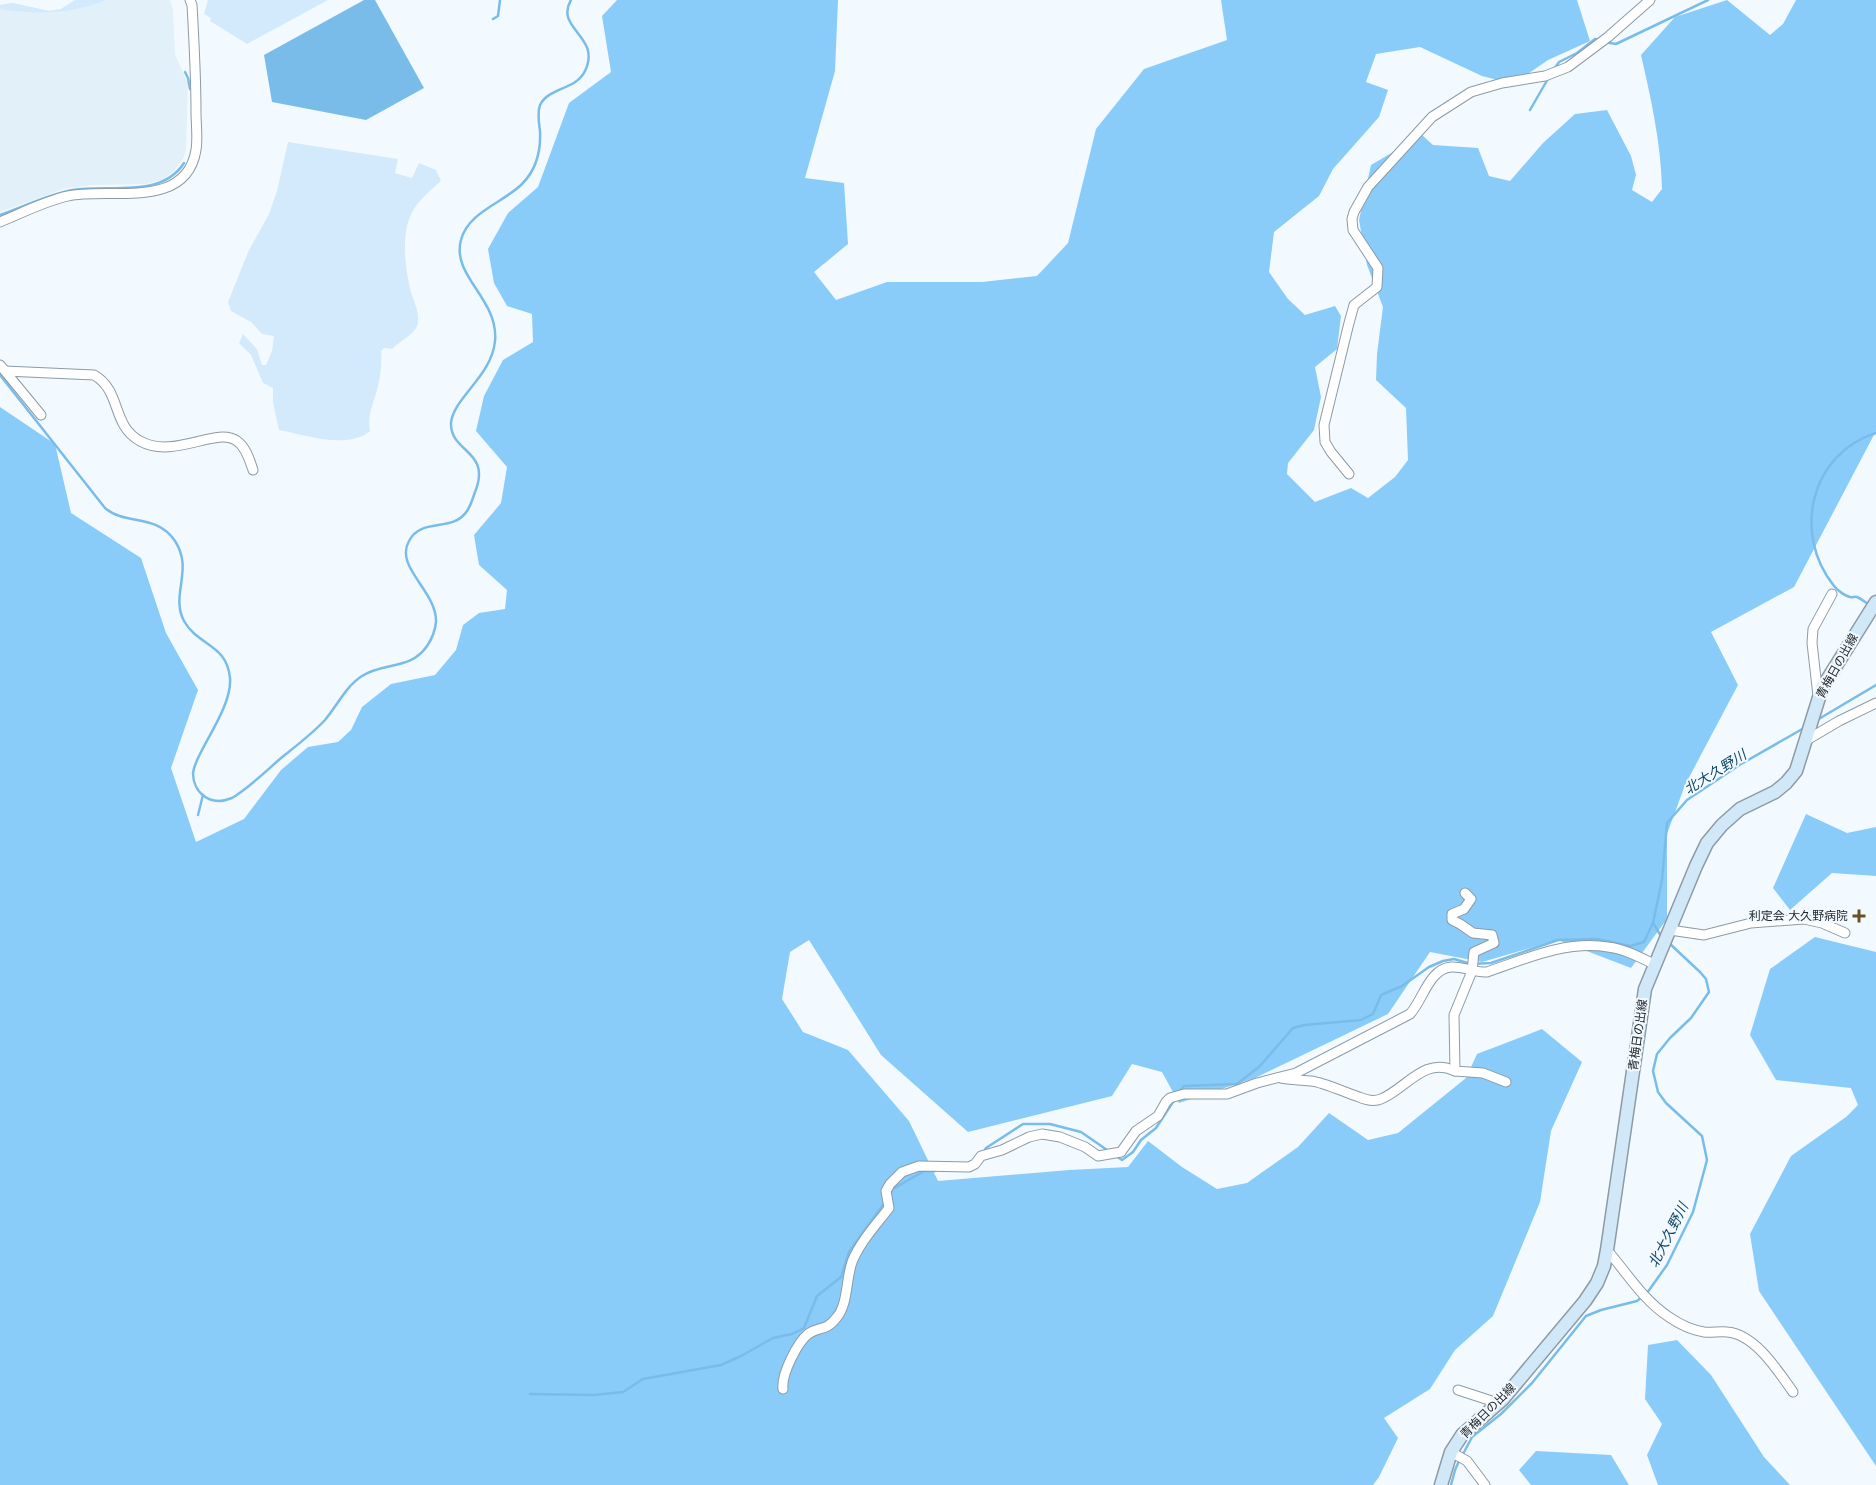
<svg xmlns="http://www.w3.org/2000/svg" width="1876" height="1485" viewBox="0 0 1876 1485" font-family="Poppins,'Noto Sans JP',sans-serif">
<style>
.built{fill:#e2f0fa}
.green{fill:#d2eafb}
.forest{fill:#89ccf9}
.water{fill:#7abce9}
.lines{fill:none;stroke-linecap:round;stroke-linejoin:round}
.stream{stroke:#7abce9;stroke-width:2.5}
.minor-casing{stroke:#8c9ba6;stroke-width:11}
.secondary-casing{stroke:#8c9ba6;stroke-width:15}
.minor{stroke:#fff;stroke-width:9}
.secondary{stroke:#d0e8f8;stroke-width:12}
.poi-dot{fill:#665321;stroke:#f3faff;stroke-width:2}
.labels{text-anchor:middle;stroke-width:4;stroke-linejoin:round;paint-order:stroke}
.street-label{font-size:12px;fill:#21272c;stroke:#f3faff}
.poi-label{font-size:12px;fill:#21272c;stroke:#f3faff;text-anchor:end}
.water-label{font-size:14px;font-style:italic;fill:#124664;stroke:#f3faff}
</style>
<rect width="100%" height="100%" fill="#f3faff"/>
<!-- built -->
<path class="built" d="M75,0H170L173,9L175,54L188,84L186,151L183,159L173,172L161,180L146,184L91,185L63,189L0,212V5L13,3L49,11L61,9Z"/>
<!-- green -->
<g class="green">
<path d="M75,0H106C72,14 37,15 0,9V5L13,3L49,11L61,9Z"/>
<path d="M208,0H328L247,44L210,21L211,18L204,14Z"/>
<path d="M288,142L398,159L395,173L412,178L419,163L436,170L441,181C432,189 421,198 414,209C400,230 405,269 411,292C414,302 421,315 417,326C414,334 399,342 392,349L384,348L381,351C382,363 381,374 378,386C374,403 367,414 370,431C348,450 305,435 279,430L273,403V388L263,383L251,355L239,343L243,334L257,349L262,365H266L272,351L274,336L262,334L251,322L231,311L228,302L249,250L269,214L277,191Z"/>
</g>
<!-- forest -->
<g class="forest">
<path d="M617,0H838L835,71L805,178L844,183L848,244L814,272L836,300L887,282H982L1037,276L1068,243L1096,129L1144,69L1227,40L1221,0H1577L1590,41L1548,60L1513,84L1482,76L1420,47L1376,54L1366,82L1388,90L1379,117L1333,169L1319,196L1274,232L1269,272L1288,299L1305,315L1335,306L1341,316L1337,349L1315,367L1321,397L1314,430L1288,463L1287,474L1315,502L1351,488L1368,498L1395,477L1408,460L1406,408L1376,380L1377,354L1383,307L1367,265L1359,220L1371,165L1422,135L1433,145L1478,148L1489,176L1510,181L1543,143L1575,114L1607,110L1631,156L1636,175L1632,190L1652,202L1662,189C1661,143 1651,99 1641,55L1675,17L1727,0L1770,35L1783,24L1796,0H1876V431L1794,587L1711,632L1738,685L1685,785L1667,834V919L1631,968L1558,940L1482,962L1430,952L1388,1014L1255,1078L1179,1103L1162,1072L1132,1064L1112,1096L968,1132L881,1055L809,940L790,952L782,999L803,1032L848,1050L909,1121L938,1181L1069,1170L1128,1167L1148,1141L1182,1167L1217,1189L1247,1183L1298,1147L1329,1113L1368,1140L1398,1133L1466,1078L1477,1054L1542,1029L1582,1062L1551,1131L1540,1202L1493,1316L1455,1350L1430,1389L1384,1418L1398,1438L1379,1477L1373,1485H0V407L55,444L71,513L141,558L166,633L198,690L171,768L196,842L244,819L281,770L308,747L338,742L351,730L362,707L391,684L435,675L456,650L463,625L479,613L505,609L507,590L479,565L474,535L501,503L507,467L476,431L484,396L503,360L533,342L532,314L507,306L494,283L488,249L508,213L538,187L569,103L611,72L602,16Z"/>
<path d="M1806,814L1847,833L1876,827V876L1832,873L1790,910L1773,888Z"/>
<path d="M1815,937L1876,952V1466L1759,1291L1750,1234L1791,1156L1846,1117L1858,1105L1851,1088L1776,1080L1750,1035L1770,969Z"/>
<path d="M1677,1340L1711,1375L1764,1457L1790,1485H1658L1647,1455L1662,1424L1645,1399L1648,1345Z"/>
<path d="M1536,1451L1611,1455L1629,1485H1531L1519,1470Z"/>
</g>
<!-- water -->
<path class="water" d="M364,0H375L424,88L366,120L272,102L264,55Z"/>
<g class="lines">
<!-- stream -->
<g class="stream">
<path d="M493,19L498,16L500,0"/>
<path d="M1604,42L1616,44L1708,0"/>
<path d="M1555,68L1559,62L1577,53L1595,39L1599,40"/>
<path d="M185,72L188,78L190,89"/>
<path d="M1530,110L1549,77"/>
<path d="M0,215C24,207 48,194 73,190C109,184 161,199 184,163"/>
<path d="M0,375L105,508C126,526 156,513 175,541C194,570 170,595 184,621C198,646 227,644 230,678C232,701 211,732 201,752C198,758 194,765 193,773C193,782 197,791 204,796C213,803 222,802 232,798C250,787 265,772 281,758C296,746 312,734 325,720C337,706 346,686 362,676C384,662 411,670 427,646C432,639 435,631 436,622C437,591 394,567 409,541C421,517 453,533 467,511C471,505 473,498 475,492C492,450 450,453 451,423C453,398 492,376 495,341C499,299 451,276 461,240C468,212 503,203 522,184C536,170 541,151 540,131C539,123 537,113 540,105C549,87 576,90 585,71C602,36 554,29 571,0"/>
<path d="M1870,605C1866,603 1862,599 1857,597C1853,596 1854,598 1850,597C1845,596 1837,590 1834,586C1792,534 1810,454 1876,433"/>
<path d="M1817,720L1876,685"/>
<path d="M198,815L203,795"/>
<path d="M1661,936L1653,923L1662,880L1667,823L1687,800L1741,764L1804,728"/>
<path d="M1179,1092L1184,1086L1237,1084L1260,1066L1293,1028L1304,1025L1361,1020L1373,1014L1381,995L1402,986L1429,967L1443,961L1454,959L1471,964L1491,963L1558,940L1597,939L1630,946L1644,942L1653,923"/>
<path d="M984,1152L986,1148L1023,1124H1050L1081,1132L1110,1152"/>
<path d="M1116,1156L1122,1160L1133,1152L1141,1140L1156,1128L1175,1099"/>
<path d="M889,1195L893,1189L924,1171H935"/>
<path d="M530,1394L593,1395L623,1392L643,1379L721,1365L741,1356L773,1338L792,1334L804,1328L817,1296L841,1277L849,1252L885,1202"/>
<path d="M1462,1456L1472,1437L1501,1414L1532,1383L1586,1316L1601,1310L1637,1301L1647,1293L1667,1265L1693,1212L1707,1160L1702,1136L1666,1103L1658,1092L1653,1071L1657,1054L1670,1038L1691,1018L1709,992L1706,979L1700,972L1669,943"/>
<path d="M1451,1485L1455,1470L1459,1461"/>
</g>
<defs>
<g id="minor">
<path d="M0,222C22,213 45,201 68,196C109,187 186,211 196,150C198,138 196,124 196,112C196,76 194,40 192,5L190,0"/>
<path d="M0,365L41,415"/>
<path d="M5,371L94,375C122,391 111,425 140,441C174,460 216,426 237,441C246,447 250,461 253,470"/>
<path d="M1349,474L1331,452L1325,442L1324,425L1349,323L1354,305L1377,287L1378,268L1353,230L1352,219L1354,212L1368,187L1432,117L1471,92L1502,83L1545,76L1568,67L1608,37L1650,0"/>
<path d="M1818,696L1812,643L1813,629L1832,594"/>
<path d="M1805,741L1839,721L1876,703"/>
<path d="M1465,893L1471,899L1464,909L1452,914V920L1460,924L1473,933L1492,935L1494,943L1474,952L1472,971L1454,1015L1455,1071L1483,1073L1506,1082"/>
<path d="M1670,930L1704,935L1751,923L1804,919L1822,923L1845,933"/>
<path d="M1281,1078C1292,1080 1300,1080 1311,1081C1323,1082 1346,1093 1359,1097C1366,1100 1374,1102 1381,1099C1406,1089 1424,1056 1455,1071"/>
<path d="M1607,1250C1627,1273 1643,1300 1669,1317C1679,1324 1692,1330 1704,1332C1712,1333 1719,1331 1727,1332C1755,1334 1778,1371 1793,1392"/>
<path d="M783,1389C781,1375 797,1343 808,1334C819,1326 826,1332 837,1317C848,1304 846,1279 852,1262C860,1242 876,1225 889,1208L886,1191L890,1184L902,1172L919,1166L969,1167L975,1164L981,1156L1002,1150L1029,1137L1042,1134L1060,1137L1085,1147L1098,1156L1121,1152L1136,1131L1158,1116L1166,1102L1170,1098L1184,1094H1227L1257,1083L1296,1073L1410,1014C1423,1000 1429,969 1451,967C1463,966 1475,973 1487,972C1525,959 1566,940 1608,947C1625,949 1641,958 1656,965"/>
<path d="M1458,1390L1498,1403"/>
<path d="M1451,1452L1467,1461L1485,1485"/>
</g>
<path id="secondary" d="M1441,1485L1451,1452L1462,1435L1503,1399L1585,1301L1597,1283L1604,1266L1607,1250L1645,989L1696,866L1707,843L1722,825L1740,809L1775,792L1786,783L1796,771L1822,688L1876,602"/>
</defs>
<!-- minor casing -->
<use href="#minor" class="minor-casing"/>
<!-- secondary casing -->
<use href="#secondary" class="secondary-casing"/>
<!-- minor -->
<use href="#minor" class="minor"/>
<!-- secondary -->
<use href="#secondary" class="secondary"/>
</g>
<!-- markers -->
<path class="poi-dot" d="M1856.5 908.5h5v5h5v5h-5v5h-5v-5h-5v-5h5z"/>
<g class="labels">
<!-- street labels -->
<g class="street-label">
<text transform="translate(1837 666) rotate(-61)" y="4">青梅日の出線</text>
<text transform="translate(1638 1035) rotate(-82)" y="4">青梅日の出線</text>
<text transform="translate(1488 1411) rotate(-45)" y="4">青梅日の出線</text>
</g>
<!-- poi labels -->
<g class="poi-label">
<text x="1848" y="920">利定会 大久野病院</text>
</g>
<!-- water labels -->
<g class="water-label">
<text transform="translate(1715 772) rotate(-32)" y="5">北大久野川</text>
<text transform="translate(1668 1235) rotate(-63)" y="5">北大久野川</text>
</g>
</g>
</svg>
